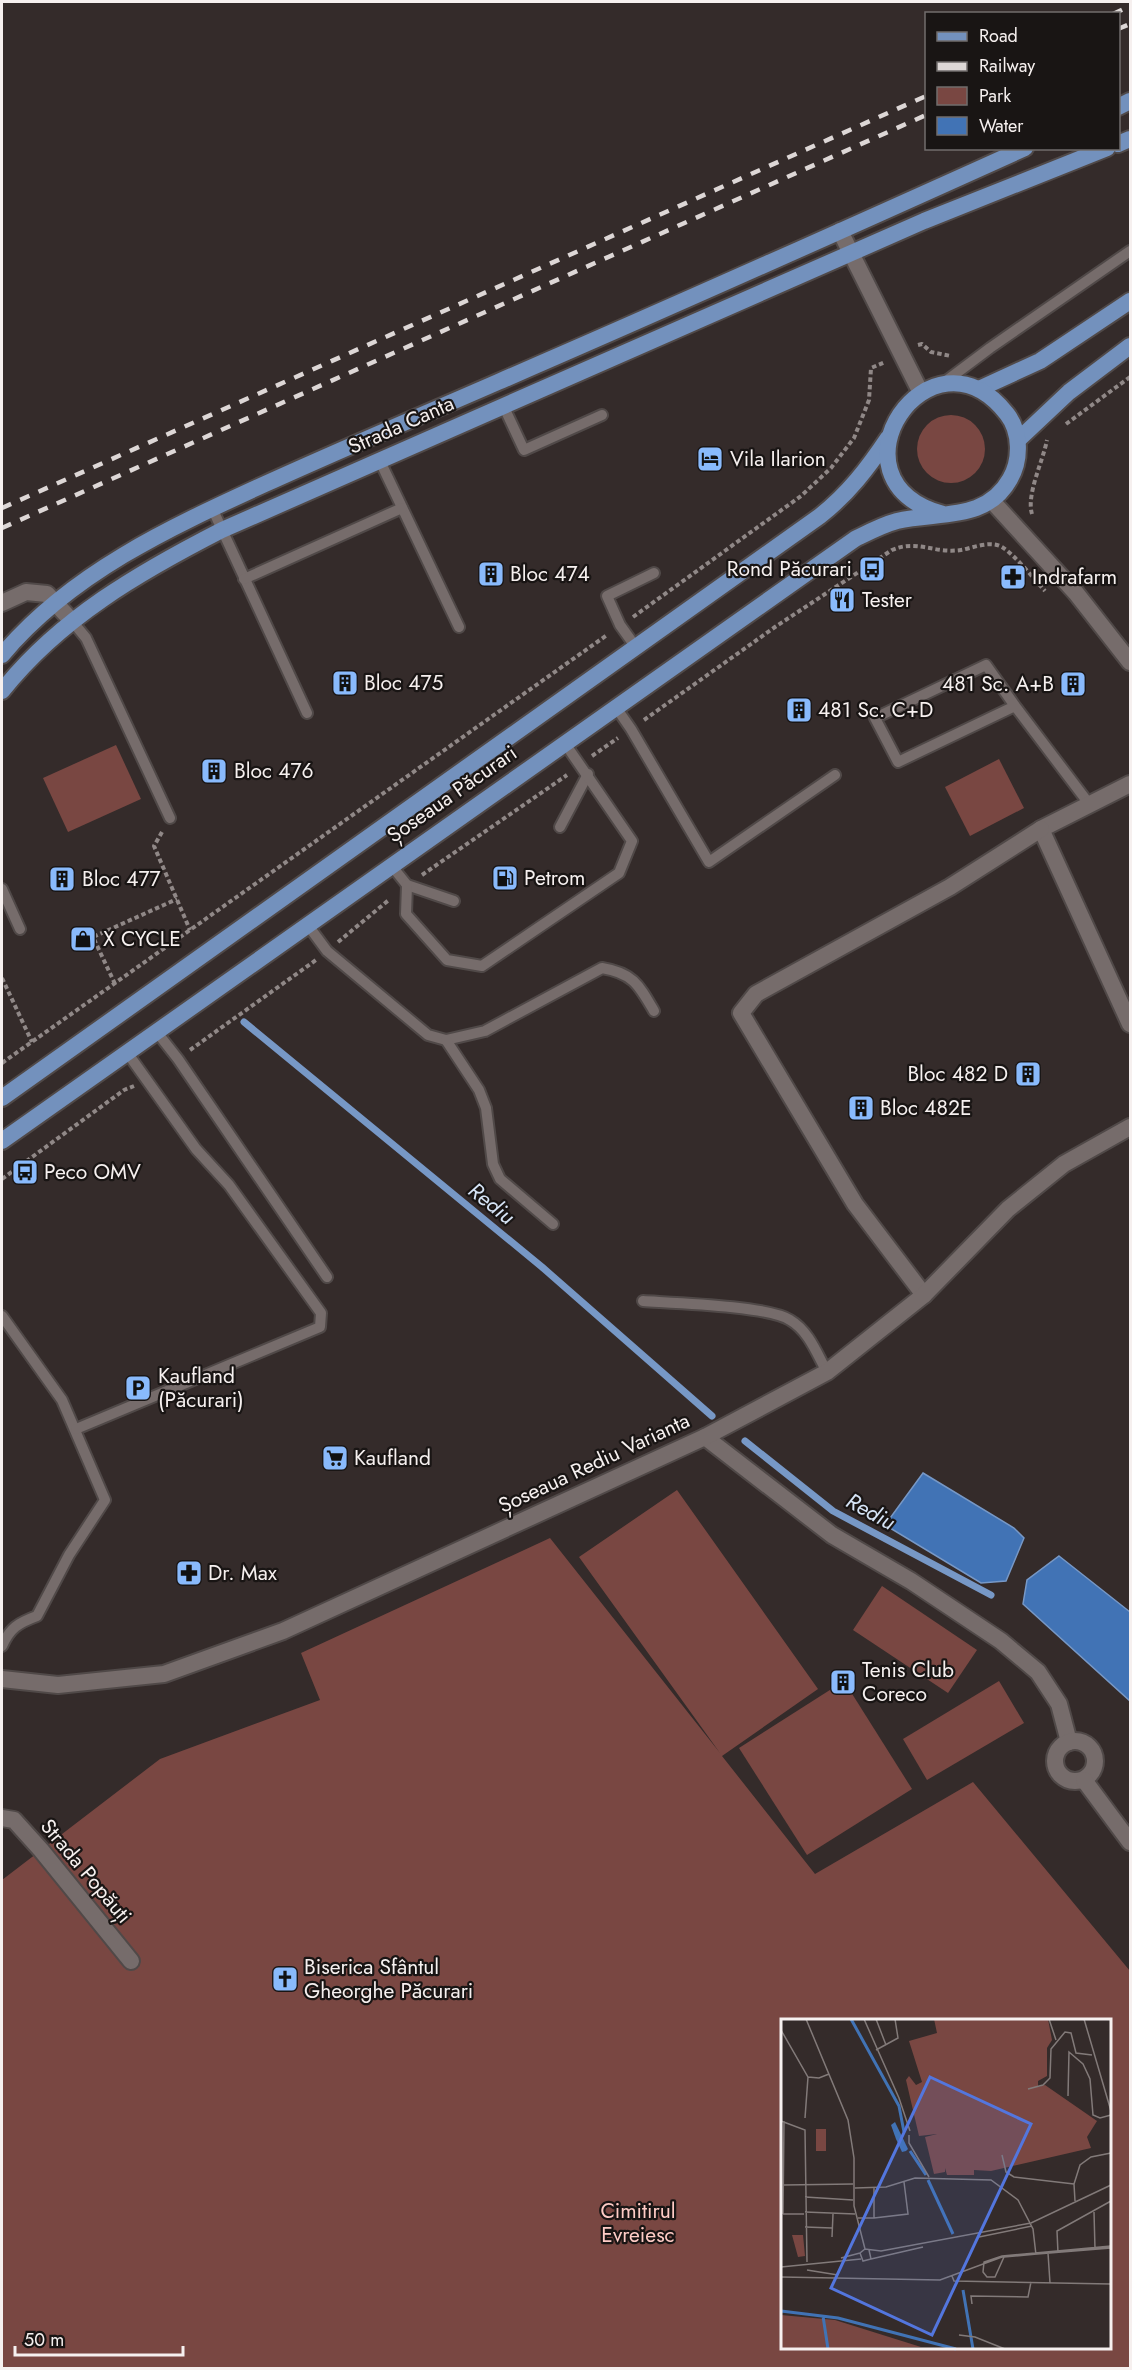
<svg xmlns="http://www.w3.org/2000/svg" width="1132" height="2370" viewBox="0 0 1132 2370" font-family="Jost,sans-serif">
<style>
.green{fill:#794742;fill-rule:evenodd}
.water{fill:#4173b5;stroke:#7798c6;stroke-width:1.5}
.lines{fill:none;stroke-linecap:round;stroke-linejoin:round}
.stream{stroke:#7798c6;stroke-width:7}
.service-casing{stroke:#504948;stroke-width:14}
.minor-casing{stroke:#504948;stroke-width:20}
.tertiary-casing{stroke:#504948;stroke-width:20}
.secondary-casing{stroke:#504948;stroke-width:20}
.primary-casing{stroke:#504948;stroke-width:20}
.path{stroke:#908887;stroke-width:4;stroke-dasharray:4.5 3;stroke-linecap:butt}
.service{stroke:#766c6b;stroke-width:10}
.minor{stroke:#766c6b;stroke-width:16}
.tertiary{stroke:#766c6b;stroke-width:16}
.secondary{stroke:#766c6b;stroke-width:16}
.primary{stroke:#7391bd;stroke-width:16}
.rail{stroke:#ddd7d6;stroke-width:4.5;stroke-dasharray:10 10;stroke-linecap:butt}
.labels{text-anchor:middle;stroke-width:4.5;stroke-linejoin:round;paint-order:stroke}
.street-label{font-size:21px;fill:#f6f0ef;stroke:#191514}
.poi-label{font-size:21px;fill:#f6f0ef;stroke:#191514;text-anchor:start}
.park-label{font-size:21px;fill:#ffccc6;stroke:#191514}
.water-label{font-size:22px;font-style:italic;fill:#d6e4f6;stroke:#191514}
.inset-river{fill:none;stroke:#4173b5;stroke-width:3}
.inset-road{fill:none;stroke:#827a79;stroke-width:1.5}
.view{fill:#5376de;fill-opacity:0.15;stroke:#5376de;stroke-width:3}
.inset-edge{fill:none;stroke:#f6f0ef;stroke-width:3}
</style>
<rect width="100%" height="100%" fill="#342b2a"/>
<!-- green -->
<g class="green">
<circle cx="951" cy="449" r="34"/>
<path d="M116,745L141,799L68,832L43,778Z"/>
<path d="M999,759L1024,808L970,836L945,787Z"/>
<path d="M677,1490L818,1689L722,1756L815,1874L973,1782L1130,1971V2368H2V1880L160,1759L320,1700L301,1653L550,1538L720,1753L579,1557ZM782,2020H1110V2348H782Z"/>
<path d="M882,1586L977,1650L948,1693L853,1630Z"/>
<path d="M844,1681L912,1789L807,1855L739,1748Z"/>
<path d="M999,1681L1024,1723L927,1780L903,1739Z"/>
</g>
<!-- water -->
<g class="water">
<path d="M923,1473L1014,1528L1024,1538L1006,1581L981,1583L885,1525Z"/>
<path d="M1059,1556L1130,1612V1701L1023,1604L1027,1580Z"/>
</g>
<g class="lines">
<!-- stream -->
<g class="stream">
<path d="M244,1022L542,1267L712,1416"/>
<path d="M745,1441L833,1511L991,1595"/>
</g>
<defs>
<g id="service">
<path d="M942,384L990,348L1130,251"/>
<path d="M503,405L524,450L602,415"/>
<path d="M379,459L459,627"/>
<path d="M212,508L307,713"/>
<path d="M244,579L402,508"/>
<path d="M72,621L86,638L170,818"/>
<path d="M635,646L620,625L607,596L654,573"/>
<path d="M615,706L631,729L709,862L835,775"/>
<path d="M1015,706L986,665L875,718L898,762L1015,706L1090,805"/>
<path d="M560,827L588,774"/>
<path d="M391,865L407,885L454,901"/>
<path d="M407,885L406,914L447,960L482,966L619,873L632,841L564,742"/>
<path d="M2,889L20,929"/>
<path d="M307,924L327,951L428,1035L446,1040L485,1031L602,968C633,973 639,985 654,1011"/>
<path d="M156,1031L178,1059L327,1277"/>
<path d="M446,1040L479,1090L486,1108L493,1164L500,1179L553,1224"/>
<path d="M643,1301C674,1303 769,1306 790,1320C809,1331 817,1354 827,1372"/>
<path d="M2,1316L62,1400L105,1500L69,1555L37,1616C18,1623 10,1628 2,1646"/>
<path d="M76,1429L320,1327L321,1313L229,1185L196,1149L126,1051"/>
</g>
<g id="minor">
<path d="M2,603L26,592L47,594L72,621"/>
<path d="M1130,784L1041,829L1130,1024"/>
<path d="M924,1295L855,1204L741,1013L756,994L950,887L1041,829"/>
<path d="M705,1437L832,1535L911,1581L1001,1641L1038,1672L1059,1704L1069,1742"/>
<path d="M2,1679L58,1685L164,1674L283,1631L705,1437L827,1372L924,1295L1008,1209L1064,1164L1130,1127"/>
<circle cx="1075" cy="1761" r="20"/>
<path d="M1084,1780L1130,1842"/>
<path d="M2,1818L14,1820L41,1850L131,1961"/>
</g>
<path id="tertiary" d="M840,231L921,393"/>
<path id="secondary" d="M992,501L1076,593L1130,662"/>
<g id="primary">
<path d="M1118,107L1130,101"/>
<path d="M1118,144L1130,139"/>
<path d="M979,389L1040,361L1130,301"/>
<path d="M1018,440L1069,392L1130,346"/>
<path d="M2,655C71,573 169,528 265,484C342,449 420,416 498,382C674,306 850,227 1025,148"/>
<path d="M2,691C60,618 140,572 222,530L924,221L1107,148"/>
<path d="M2,1098L820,516C848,494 868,468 888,438"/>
<path d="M2,1141L855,539C869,532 882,525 897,521C939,511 986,522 1010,479C1021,460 1021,432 1007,414C931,316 819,480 943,514"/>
</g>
</defs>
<!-- service casing -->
<use href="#service" class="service-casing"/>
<!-- minor casing -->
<use href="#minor" class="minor-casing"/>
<!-- tertiary casing -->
<use href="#tertiary" class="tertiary-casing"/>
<!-- secondary casing -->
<use href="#secondary" class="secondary-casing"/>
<!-- primary casing -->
<use href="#primary" class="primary-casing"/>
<!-- path -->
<g class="path">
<path d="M918,345L922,344L931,352L951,356"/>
<path d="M1066,424L1130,377"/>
<path d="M1032,514C1026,495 1043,461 1047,440"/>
<path d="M633,617L801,496L831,468L854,438L869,400L871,368L885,362"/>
<path d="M644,720L775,627L892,550C917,539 934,554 961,550C973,548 990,540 1002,547C1015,555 1034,579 1045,591"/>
<path d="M592,756L618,738"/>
<path d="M162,832L154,846L190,930"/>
<path d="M422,875L567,775"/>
<path d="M338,942L390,899"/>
<path d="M2,978L32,1042"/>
<path d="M115,984L93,937L177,899"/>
<path d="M190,1050L316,960"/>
<path d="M2,1063L607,635"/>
<path d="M2,1179L124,1090L134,1086"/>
</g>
<!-- service -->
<use href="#service" class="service"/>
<!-- minor -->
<use href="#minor" class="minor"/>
<!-- tertiary -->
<use href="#tertiary" class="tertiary"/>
<!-- secondary -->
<use href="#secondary" class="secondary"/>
<!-- primary -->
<use href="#primary" class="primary"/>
<!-- rail -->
<g class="rail">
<path d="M1113,14L1130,6"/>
<path d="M1118,29L1130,24"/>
<path d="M2,508L926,96"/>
<path d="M2,528L926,115"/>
</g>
</g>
<!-- icons -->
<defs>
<symbol id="hotel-square" viewBox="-11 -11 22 22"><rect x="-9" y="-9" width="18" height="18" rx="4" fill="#89bafc" stroke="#191514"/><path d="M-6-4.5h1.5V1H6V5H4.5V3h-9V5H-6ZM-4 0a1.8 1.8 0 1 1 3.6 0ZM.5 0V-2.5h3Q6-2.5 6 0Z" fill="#111"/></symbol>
<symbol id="bus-square" viewBox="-11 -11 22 22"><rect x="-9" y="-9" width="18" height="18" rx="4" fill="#89bafc" stroke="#191514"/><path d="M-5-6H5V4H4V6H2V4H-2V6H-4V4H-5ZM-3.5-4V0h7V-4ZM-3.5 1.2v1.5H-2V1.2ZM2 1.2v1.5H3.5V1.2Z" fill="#111"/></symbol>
<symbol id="building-square" viewBox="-11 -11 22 22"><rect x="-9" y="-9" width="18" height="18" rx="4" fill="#89bafc" stroke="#191514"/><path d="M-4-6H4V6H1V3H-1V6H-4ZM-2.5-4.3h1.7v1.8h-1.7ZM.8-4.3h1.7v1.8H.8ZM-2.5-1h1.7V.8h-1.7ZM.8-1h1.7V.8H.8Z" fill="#111"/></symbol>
<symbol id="pharmacy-square" viewBox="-11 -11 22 22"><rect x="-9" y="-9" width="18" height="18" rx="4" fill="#89bafc" stroke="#191514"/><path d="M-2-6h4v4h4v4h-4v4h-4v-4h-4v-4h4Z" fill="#111"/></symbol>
<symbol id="restaurant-square" viewBox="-11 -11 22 22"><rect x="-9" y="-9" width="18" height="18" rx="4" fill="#89bafc" stroke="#191514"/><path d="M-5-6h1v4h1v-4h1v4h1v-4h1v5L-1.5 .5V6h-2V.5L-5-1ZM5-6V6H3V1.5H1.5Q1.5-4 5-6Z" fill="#111"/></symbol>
<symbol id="fuel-square" viewBox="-11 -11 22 22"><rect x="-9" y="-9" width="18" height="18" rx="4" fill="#89bafc" stroke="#191514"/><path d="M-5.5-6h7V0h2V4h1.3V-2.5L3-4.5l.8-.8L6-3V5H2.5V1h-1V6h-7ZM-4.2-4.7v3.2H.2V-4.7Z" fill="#111"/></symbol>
<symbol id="shop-square" viewBox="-11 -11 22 22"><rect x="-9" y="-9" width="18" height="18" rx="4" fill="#89bafc" stroke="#191514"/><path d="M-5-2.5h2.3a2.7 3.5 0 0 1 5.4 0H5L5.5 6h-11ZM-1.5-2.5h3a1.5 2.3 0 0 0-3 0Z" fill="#111"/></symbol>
<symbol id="parking-square" viewBox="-11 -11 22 22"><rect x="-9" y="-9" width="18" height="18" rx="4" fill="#89bafc" stroke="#191514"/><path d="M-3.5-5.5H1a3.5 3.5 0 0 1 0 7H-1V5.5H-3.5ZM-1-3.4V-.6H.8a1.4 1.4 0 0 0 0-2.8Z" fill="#111"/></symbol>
<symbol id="supermarket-square" viewBox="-11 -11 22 22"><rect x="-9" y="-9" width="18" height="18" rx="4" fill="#89bafc" stroke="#191514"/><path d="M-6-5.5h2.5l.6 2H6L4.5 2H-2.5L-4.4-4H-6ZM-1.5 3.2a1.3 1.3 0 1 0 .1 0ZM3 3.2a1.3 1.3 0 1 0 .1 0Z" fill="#111"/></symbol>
<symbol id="church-square" viewBox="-11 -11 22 22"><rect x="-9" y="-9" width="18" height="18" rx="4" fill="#89bafc" stroke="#191514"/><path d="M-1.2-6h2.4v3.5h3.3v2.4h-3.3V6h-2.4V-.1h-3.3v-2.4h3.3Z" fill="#111"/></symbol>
</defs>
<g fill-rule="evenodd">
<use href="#hotel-square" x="695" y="444" width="30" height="30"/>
<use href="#bus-square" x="857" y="554" width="30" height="30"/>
<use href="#building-square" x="476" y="559" width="30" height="30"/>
<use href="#pharmacy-square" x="998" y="562" width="30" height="30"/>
<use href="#restaurant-square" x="827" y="585" width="30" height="30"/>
<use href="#building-square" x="330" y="668" width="30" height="30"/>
<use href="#building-square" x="1058" y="669" width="30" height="30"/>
<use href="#building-square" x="784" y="695" width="30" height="30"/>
<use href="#building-square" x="199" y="756" width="30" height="30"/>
<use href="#fuel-square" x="490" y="863" width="30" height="30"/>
<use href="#building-square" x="47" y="864" width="30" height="30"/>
<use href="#shop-square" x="68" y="924" width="30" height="30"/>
<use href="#building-square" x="1013" y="1059" width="30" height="30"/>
<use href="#building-square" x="846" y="1093" width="30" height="30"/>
<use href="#bus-square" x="10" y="1157" width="30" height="30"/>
<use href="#parking-square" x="123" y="1373" width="30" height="30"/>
<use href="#supermarket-square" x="320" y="1443" width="30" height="30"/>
<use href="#pharmacy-square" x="174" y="1558" width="30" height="30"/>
<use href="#building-square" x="828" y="1667" width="30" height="30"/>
<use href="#church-square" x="270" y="1964" width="30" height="30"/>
</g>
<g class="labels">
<!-- street labels -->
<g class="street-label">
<text transform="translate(401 425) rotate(-24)" y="7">Strada Canta</text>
<text transform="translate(452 794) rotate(-35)" y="7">Șoseaua Păcurari</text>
<text transform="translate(594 1463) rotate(-25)" y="7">Șoseaua Rediu Varianta</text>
<text transform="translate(86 1871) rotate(50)" y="7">Strada Popăuți</text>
</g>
<!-- poi labels -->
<g class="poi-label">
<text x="730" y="466">Vila Ilarion</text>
<text x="852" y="576" text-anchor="end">Rond Păcurari</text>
<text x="510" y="581">Bloc 474</text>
<text x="1032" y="584">Indrafarm</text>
<text x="862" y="607">Tester</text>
<text x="364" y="690">Bloc 475</text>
<text x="1054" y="691" text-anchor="end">481 Sc. A+B</text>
<text x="818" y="717">481 Sc. C+D</text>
<text x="234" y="778">Bloc 476</text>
<text x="524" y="885">Petrom</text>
<text x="82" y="886">Bloc 477</text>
<text x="103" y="946">X CYCLE</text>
<text x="1008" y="1081" text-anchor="end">Bloc 482 D</text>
<text x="880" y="1115">Bloc 482E</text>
<text x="44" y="1179">Peco OMV</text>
<text x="158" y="1383">Kaufland<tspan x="158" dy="24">(Păcurari)</tspan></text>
<text x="354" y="1465">Kaufland</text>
<text x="208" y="1580">Dr. Max</text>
<text x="862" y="1677">Tenis Club<tspan x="862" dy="24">Coreco</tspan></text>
<text x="304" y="1974">Biserica Sfântul<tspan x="304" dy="24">Gheorghe Păcurari</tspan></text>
</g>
<!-- park labels -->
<g class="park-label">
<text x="638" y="2218">Cimitirul<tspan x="638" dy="24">Evreiesc</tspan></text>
</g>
<!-- water labels -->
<g class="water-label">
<text transform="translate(492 1203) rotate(39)" y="8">Rediu</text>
<text transform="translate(871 1511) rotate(29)" y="8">Rediu</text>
</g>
</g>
<!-- overview -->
<g transform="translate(781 2019)">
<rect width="330" height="330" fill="#342b2a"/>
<path d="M153,0H267L271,21L266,29V57L257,62V68L264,66L316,102L306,118L310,129L210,152L193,151V156H166L164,149V153L153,155L144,118L156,115L138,117L125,61L128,57L135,66L141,63L128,22L156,14ZM35,110H45V132H35ZM11,216H22L24,237L17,238ZM0,296L54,301L140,328L0,330Z" fill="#794742"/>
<path d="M114,103L127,130L125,132L121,133L115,120L110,106Z" fill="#4173b5"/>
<path class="inset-river" d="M70,0L118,87L123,113M129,132L145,156M147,161L172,215M182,271L192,330M0,292L57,299L175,330M42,297L47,330"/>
<path class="inset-road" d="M25,0L67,101L73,139V187L84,230M83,0L118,79L129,112M95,0L105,26M268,0L275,21M303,0L330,92M0,11L27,58L38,59L48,55M95,31L117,19L114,0M247,70L262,66L269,59L270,30L284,13L290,14L295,34L311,36M287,77L288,33L302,45L309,60L312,96L319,99L330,96M24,99L27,58M0,102L24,111L26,243M128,116V124L148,158M221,136L225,153L233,158L293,165M3,166L72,165M74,169L105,168L134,159L210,161L237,181L252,210L255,236M24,178L72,181M294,182L293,165L299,146L310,138L330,134M24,193L74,195M313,193L314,230M2,195L3,102M2,195H23M77,199H93V168M93,199L127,195L123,163M24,208L51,209M51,218L52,195M198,218L251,207M330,227L221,237L203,243L202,253L206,258H214L223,238L330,228M88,231L90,240L82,242L79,234L84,230L100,232L250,204L330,166M267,234L269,264M277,234L276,212L330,182M60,239L79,234M90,240L142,228M0,248L80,240M26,251L57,256M171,257L173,262L330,265M0,258L159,261L221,238L330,229M191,285L190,277L247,278L250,263M178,316L194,318L224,330"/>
<path class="view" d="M149,58L250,105L151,316L50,269Z"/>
<rect width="330" height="330" class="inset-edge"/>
</g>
<!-- border -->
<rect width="1132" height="2370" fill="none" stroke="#f6f0ef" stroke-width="6"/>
<!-- legend -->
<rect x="925" y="12" width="195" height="138" fill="#191514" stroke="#716d6c" stroke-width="1.5"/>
<rect x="937" y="32" width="30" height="9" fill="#7391bd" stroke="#716d6c" stroke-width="1.5"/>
<text x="979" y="42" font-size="18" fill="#f6f0ef">Road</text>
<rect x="937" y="62" width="30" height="9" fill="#ddd7d6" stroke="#716d6c" stroke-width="1.5"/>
<text x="979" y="72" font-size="18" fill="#f6f0ef">Railway</text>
<rect x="937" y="87" width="30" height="18" fill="#794742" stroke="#716d6c" stroke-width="1.5"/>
<text x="979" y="102" font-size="18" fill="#f6f0ef">Park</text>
<rect x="937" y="117" width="30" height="18" fill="#4173b5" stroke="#716d6c" stroke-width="1.5"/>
<text x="979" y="132" font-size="18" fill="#f6f0ef">Water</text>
<!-- scale -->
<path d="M15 2346v9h168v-9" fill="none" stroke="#f6f0ef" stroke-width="3"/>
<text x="24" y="2346" font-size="18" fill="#f6f0ef" stroke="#191514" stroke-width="4.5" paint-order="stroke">50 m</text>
</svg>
